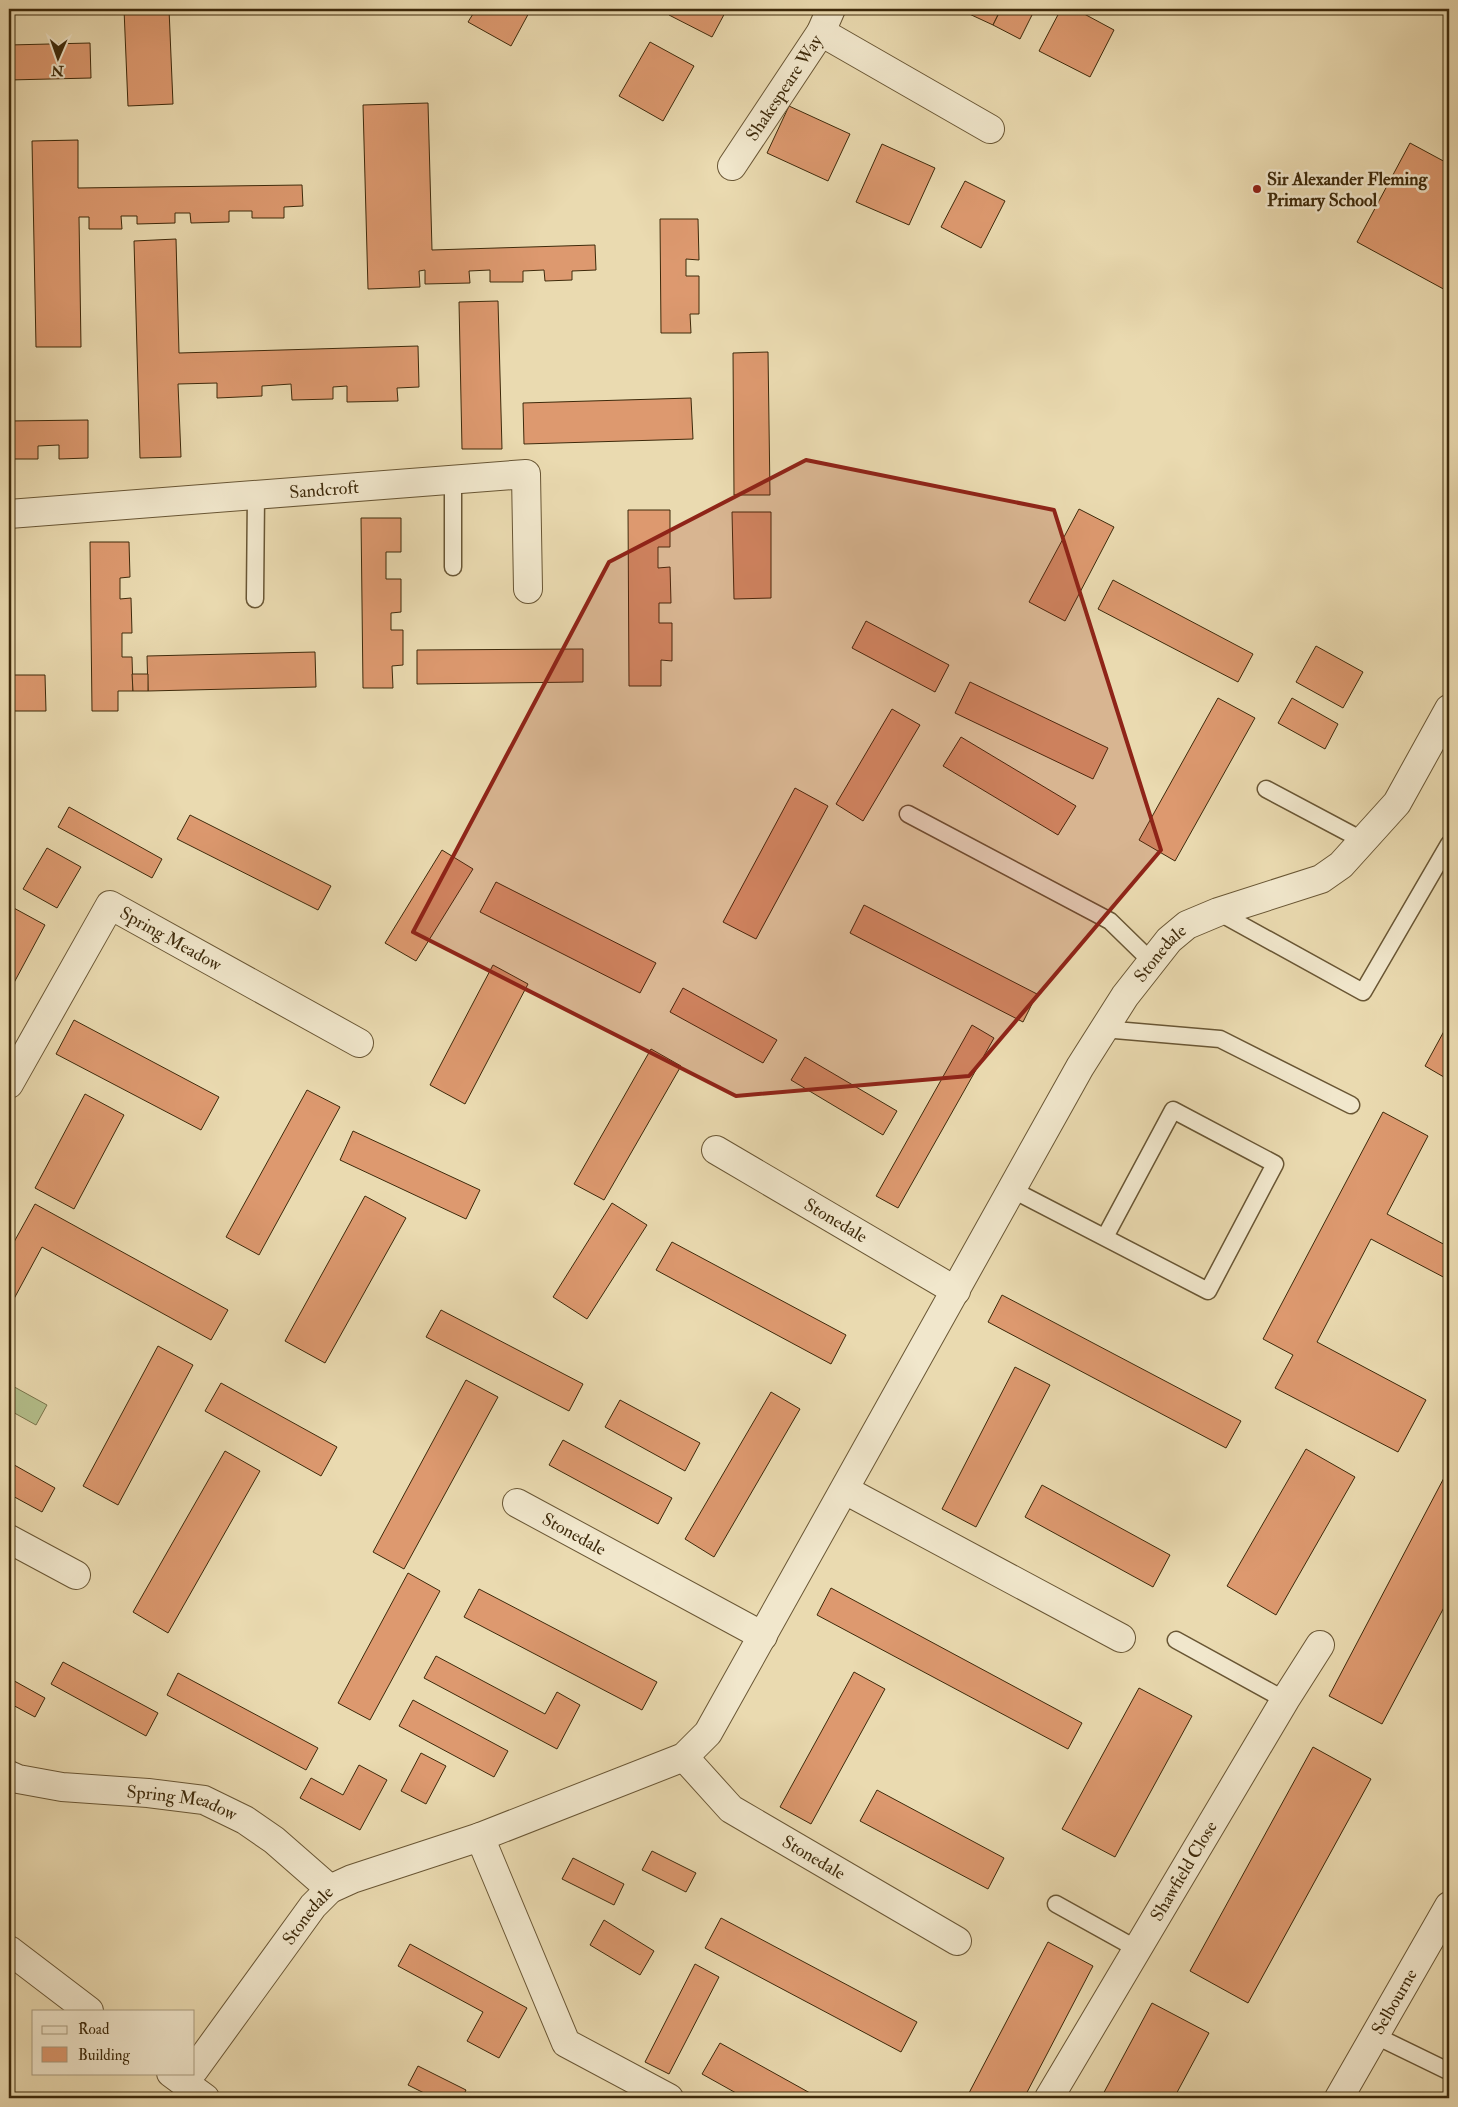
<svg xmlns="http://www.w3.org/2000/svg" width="1458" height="2107" viewBox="0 0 1458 2107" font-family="'IM FELL Double Pica',serif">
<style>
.green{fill:#b5c08c;stroke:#7a754c}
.building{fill:#dd996f;stroke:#3e2a0b}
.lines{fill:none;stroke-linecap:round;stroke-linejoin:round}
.service-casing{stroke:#695634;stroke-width:19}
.minor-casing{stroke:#695634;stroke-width:30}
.tertiary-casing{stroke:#695634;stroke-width:30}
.service{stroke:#f1e7cc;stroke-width:16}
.minor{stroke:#f1e7cc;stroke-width:28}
.tertiary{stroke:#f1e7cc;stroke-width:28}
.marked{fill:#8f2418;fill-opacity:0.2;stroke:#8f2418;stroke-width:4;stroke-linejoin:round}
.poi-dot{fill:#8f2418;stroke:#f1e7cc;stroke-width:2}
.labels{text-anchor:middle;stroke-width:5;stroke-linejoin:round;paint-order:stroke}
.street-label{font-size:18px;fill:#3e2a0b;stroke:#f1e7cc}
.poi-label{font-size:18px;font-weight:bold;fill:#3e2a0b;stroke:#f1e7cc;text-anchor:start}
</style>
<rect width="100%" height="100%" fill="#eadab0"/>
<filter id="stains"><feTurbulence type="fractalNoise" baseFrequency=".004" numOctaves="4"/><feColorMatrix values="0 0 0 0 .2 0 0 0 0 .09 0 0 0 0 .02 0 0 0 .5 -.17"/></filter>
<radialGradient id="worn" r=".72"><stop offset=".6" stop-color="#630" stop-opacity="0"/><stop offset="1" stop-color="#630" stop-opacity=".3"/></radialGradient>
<!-- green -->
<path class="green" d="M9,1384L47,1405L36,1425L9,1410Z"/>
<!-- building -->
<g class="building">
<path d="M124,9H169L173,104L128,106Z"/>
<path d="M476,9H531L511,46L468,22Z"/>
<path d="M672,9H727L712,37L669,15Z"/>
<path d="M966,9H1001L993,25L965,12Z"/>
<path d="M1001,9H1035L1020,39L993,25Z"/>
<path d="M1061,9H1075L1114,30L1090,77L1039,51Z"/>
<path d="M650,42L694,66L663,121L619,96Z"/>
<path d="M90,43L91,78L9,80V45Z"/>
<path d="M428,103L432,250L595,245L596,270L572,271V280L545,281L544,270L523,271V282H490V270L469,271L470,283L425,284V270L419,271L420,287L368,289L363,105Z"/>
<path d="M789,106L850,134L828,181L767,153Z"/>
<path d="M78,140V188L302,185L303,206L284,207V218H252V211H229V222L191,223L190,213H175V223L137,224V216H121L122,229H89V217H79L81,347H36L32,141Z"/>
<path d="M1410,143L1449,164V292L1357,242Z"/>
<path d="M882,144L935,168L909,225L856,202Z"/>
<path d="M965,181L1005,201L981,248L941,227Z"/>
<path d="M660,219H698L699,260L686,259V276H699V314H690L691,333H661Z"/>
<path d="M176,239L179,353L418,346L419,387L397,388L398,401L347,402V386L333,387V399L292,400L291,384L262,386V396L217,398V383L178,384L181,457L140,458L134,241Z"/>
<path d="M498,301L502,449H462L459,302Z"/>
<path d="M768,352L770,495H734L733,353Z"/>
<path d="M691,398L693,439L524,444L523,403Z"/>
<path d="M88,420V458L59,459V445L38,446V459H9V421Z"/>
<path d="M1079,509L1114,527L1065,621L1029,602Z"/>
<path d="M628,510H670V547H658V568L670,567L671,603H659V623H672V661L661,660V686H629Z"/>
<path d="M732,512H771V598L734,599Z"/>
<path d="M361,518H401V552H386V579H401V612L391,613V630H403V665L392,666L393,688H363Z"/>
<path d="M90,542H129L130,577L120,578V599L131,598L132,633H122V657H132L133,691H118V711H92Z"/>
<path d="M1113,580L1253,654L1238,682L1098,609Z"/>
<path d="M866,621L949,665L935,692L852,648Z"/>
<path d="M1316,646L1363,672L1343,708L1296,682Z"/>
<path d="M583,649V682L417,684V650Z"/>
<path d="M315,652L316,687L148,691L147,656Z"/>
<path d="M132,674H148V691H133Z"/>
<path d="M9,675H45L46,711H9Z"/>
<path d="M970,682L1108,748L1093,779L955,713Z"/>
<path d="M1218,698L1255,718L1175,861L1139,840Z"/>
<path d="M1292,698L1338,724L1325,749L1278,723Z"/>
<path d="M892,709L920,725L863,821L836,804Z"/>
<path d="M961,737L1076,806L1058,835L943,766Z"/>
<path d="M795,788L828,806L756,939L723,922Z"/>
<path d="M69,807L162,859L152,878L58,827Z"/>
<path d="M190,815L331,886L318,910L177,839Z"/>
<path d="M47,848L81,867L57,908L23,889Z"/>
<path d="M442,850L473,869L416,961L385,943Z"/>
<path d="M496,882L656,963L640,993L480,912Z"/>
<path d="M864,905L1037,994L1023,1022L850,933Z"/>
<path d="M12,907L45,925L9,992V912Z"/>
<path d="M493,965L528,984L465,1104L430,1085Z"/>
<path d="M683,988L777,1040L763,1063L670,1012Z"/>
<path d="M74,1020L219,1097L201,1130L56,1054Z"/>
<path d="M1449,1022V1080L1425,1066Z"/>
<path d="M972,1025L994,1038L898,1208L876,1196Z"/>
<path d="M651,1049L681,1066L604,1200L574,1184Z"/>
<path d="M805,1057L897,1111L883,1135L791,1080Z"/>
<path d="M307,1090L340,1107L259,1255L226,1237Z"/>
<path d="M85,1094L124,1115L74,1209L35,1188Z"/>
<path d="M1383,1112L1428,1136L1387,1214L1449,1247V1280L1371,1239L1317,1342L1426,1400L1398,1452L1275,1388L1293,1355L1263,1339Z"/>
<path d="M353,1131L480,1190L466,1219L340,1160Z"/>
<path d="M365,1196L406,1218L325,1363L285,1341Z"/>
<path d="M612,1203L647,1225L587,1319L553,1297Z"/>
<path d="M35,1204L228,1310L211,1340L42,1247L9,1308V1251Z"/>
<path d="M672,1242L846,1335L831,1364L656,1270Z"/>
<path d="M1002,1295L1241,1421L1226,1448L988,1322Z"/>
<path d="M441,1310L583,1384L569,1411L426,1337Z"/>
<path d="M158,1346L193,1365L118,1505L83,1486Z"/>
<path d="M1015,1367L1050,1385L976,1527L942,1509Z"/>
<path d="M466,1380L498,1397L404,1569L373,1552Z"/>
<path d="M221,1383L337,1447L321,1476L205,1411Z"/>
<path d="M771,1392L800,1409L714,1557L685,1539Z"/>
<path d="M620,1400L700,1443L685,1471L605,1427Z"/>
<path d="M563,1440L672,1498L658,1524L549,1465Z"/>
<path d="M1306,1449L1355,1477L1276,1615L1227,1586Z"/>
<path d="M225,1451L260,1471L168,1633L133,1612Z"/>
<path d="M9,1462L55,1488L42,1512L9,1494Z"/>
<path d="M1446,1474L1449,1476V1598L1382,1724L1329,1696Z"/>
<path d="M1042,1485L1170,1555L1153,1587L1025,1517Z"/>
<path d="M408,1573L440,1591L370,1720L338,1703Z"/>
<path d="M831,1588L1082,1723L1068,1749L817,1615Z"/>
<path d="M479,1589L657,1682L642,1710L464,1617Z"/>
<path d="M436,1656L545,1714L557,1692L580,1705L557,1749L424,1678Z"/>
<path d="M63,1662L158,1713L146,1736L51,1684Z"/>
<path d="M854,1672L885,1689L811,1824L780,1807Z"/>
<path d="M178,1673L318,1748L306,1770L167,1695Z"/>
<path d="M9,1678L45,1698L35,1717L9,1703Z"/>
<path d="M1139,1688L1192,1716L1115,1857L1062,1829Z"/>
<path d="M413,1700L508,1751L494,1777L399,1726Z"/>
<path d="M1313,1747L1371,1779L1248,2003L1190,1971Z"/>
<path d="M421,1753L446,1766L426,1804L401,1791Z"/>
<path d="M359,1765L387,1780L360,1830L300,1798L311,1778L343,1795Z"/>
<path d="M877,1790L1004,1858L988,1889L860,1821Z"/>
<path d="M652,1851L696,1873L686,1892L642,1870Z"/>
<path d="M573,1858L624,1884L614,1905L562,1879Z"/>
<path d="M721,1918L917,2022L901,2052L705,1948Z"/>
<path d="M604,1920L654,1951L640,1975L590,1945Z"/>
<path d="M1048,1942L1093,1966L1024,2098H979L969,2093Z"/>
<path d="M410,1944L527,2008L499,2058L467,2041L483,2012L398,1966Z"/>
<path d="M695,1964L719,1977L669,2074L645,2062Z"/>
<path d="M1152,2003L1209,2033L1174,2098H1101Z"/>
<path d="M720,2043L819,2098H745L702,2074Z"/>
<path d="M418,2066L466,2090L462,2098H434L408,2085Z"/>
</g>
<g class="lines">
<defs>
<g id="service">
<path d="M453,567V480"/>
<path d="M255,599L256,494"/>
<path d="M1266,789L1362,840"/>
<path d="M908,814L1110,921L1152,962"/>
<path d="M1218,912L1363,992L1449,844"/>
<path d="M1103,1029L1220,1039L1351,1105"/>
<path d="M1013,1190L1208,1291L1275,1164L1173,1110L1105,1237"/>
<path d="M1176,1640L1285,1700"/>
<path d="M1056,1904L1137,1949"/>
<path d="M1374,2035L1446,2070"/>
</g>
<g id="minor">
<path d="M821,32L990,129"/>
<path id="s1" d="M732,166L821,32L831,9"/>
<path id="s2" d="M9,514L526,474L528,589"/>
<path id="s3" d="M9,1084L110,905L359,1043"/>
<path id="s4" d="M716,1150L956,1291"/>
<path d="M845,1490L1121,1638"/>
<path id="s5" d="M517,1503L763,1636"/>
<path d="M9,1539L76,1575"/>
<path id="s6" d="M684,1757L731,1809L957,1941"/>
<path id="s7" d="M9,1775L18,1779L62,1787L148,1793L204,1800L245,1820L274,1840L330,1889"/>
<path d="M480,1837L566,2043L669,2098"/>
<path id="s8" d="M194,2070L313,1906L330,1889L352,1879L480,1837L684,1757L708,1733L1080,1067L1125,996L1169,940L1187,925L1218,912L1321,879L1341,865L1397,803L1449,709"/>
<path id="s9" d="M1049,2098L1285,1700L1320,1645"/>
<path id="s10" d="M1339,2098L1449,1906"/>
</g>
<g id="tertiary">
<path d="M9,1950L89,2011"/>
<path d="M171,2073L205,2098"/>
</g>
</defs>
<!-- service casing -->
<use href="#service" class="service-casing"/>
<!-- minor casing -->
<use href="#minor" class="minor-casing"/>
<!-- tertiary casing -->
<use href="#tertiary" class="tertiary-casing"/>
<!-- service -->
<use href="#service" class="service"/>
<!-- minor -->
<use href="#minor" class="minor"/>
<!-- tertiary -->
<use href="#tertiary" class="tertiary"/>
</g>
<!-- marked area -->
<path class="marked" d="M806,460L1054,510L1161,850L969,1076L736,1096L413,932L609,562Z"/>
<!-- markers -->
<circle class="poi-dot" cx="1257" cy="189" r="5"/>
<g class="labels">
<!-- street labels -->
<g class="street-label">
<text dy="6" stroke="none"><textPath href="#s1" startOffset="94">Shakespeare Way</textPath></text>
<text dy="6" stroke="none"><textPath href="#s2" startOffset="316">Sandcroft</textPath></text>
<text dy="6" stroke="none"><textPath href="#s3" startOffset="275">Spring Meadow</textPath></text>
<text dy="6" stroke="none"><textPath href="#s8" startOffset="1541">Stonedale</textPath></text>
<text dy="6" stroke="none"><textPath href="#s4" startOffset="139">Stonedale</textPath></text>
<text dy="6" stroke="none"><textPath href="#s5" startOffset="65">Stonedale</textPath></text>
<text dy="6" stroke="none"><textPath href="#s7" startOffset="176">Spring Meadow</textPath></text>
<text dy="6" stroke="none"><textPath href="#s6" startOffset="166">Stonedale</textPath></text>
<text dy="6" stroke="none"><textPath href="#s9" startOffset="264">Shawfield Close</textPath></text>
<text dy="6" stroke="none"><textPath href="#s8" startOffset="192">Stonedale</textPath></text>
<text dy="6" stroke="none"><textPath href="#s10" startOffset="111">Selbourne</textPath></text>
</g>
<!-- poi labels -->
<g class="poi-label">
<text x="1267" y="185">Sir Alexander Fleming<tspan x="1267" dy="21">Primary School</tspan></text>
</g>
</g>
<!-- margin -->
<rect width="1458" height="2107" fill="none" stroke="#eadab0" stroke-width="30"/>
<rect x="10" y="10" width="1438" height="2087" fill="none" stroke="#3e2a0b" stroke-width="2.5"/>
<rect x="15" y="15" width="1428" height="2077" fill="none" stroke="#3e2a0b"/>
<!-- legend -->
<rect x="32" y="2010" width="162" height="65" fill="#f1e7cc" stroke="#a99b7f"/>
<rect x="42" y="2026" width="25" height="8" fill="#f1e7cc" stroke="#a99b7f"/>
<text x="78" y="2034" font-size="15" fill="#3e2a0b">Road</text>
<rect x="42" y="2047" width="25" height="15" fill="#dd996f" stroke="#a99b7f"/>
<text x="78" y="2060" font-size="15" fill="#3e2a0b">Building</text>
<!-- north arrow -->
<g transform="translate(58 58) rotate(182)" stroke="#f1e7cc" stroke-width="4" paint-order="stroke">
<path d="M0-4L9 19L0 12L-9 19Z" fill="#3e2a0b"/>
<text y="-8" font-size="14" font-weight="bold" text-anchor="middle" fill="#3e2a0b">N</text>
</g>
<rect width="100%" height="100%" filter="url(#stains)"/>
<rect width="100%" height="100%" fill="url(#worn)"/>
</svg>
